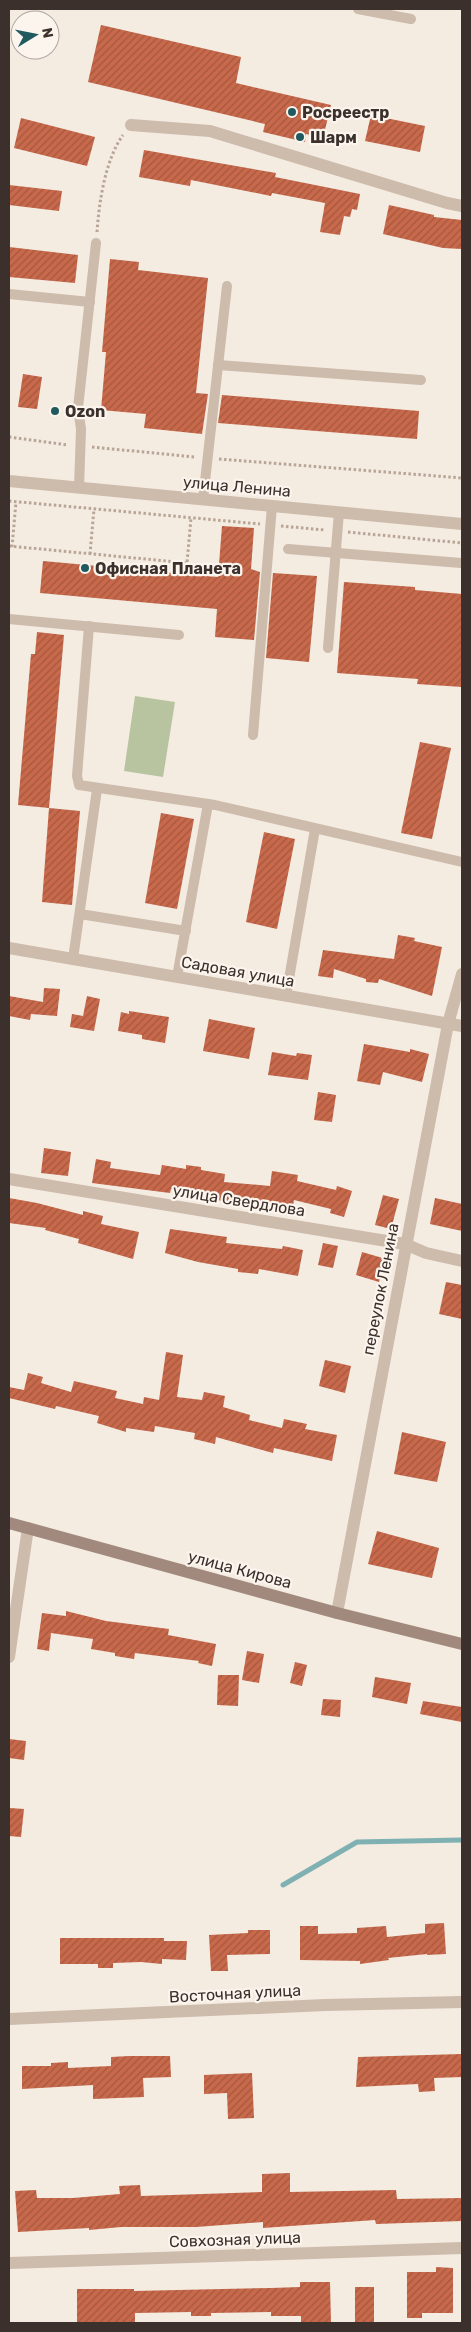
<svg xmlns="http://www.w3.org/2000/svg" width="471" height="2332" viewBox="0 0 471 2332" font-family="Rubik,sans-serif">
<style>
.grass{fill:#b8c4a0}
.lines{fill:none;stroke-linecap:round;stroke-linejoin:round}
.stream{stroke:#7fb0b2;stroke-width:5}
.building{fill:url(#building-hatch)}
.path{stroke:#b9a596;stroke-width:3;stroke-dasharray:2.5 2.5;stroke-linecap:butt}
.service{stroke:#cdbbac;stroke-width:10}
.minor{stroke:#cdbbac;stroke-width:12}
.tertiary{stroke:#cdbbac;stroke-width:12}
.secondary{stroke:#a18a7d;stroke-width:12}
.poi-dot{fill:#1f5a5e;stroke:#fbf5ee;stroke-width:2}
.labels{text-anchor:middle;stroke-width:4.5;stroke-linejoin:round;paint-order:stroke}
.poi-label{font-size:16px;font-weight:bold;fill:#3b302b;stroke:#fbf5ee;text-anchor:start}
.street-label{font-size:16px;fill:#3b302b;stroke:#fbf5ee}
</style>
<defs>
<pattern id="building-hatch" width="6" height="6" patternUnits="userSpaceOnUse" patternTransform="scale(1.25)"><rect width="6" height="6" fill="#c8694b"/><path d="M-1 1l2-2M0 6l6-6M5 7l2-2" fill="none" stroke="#a4573f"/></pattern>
</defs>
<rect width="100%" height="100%" fill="#f4ebe1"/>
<!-- grass -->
<path class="grass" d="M135,696L175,702L163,777L124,771Z"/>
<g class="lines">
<!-- stream -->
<path class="stream" d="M283,1885L357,1842L462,1840"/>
</g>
<!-- building -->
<g class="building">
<path d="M101,25L241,57L236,83L331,105L323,138L306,134L305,142L263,132L265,124L88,82Z"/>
<path d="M371,115L425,126L420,152L365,141Z"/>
<path d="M21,118L95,137L87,166L14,148Z"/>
<path d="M144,150L276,173L275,177L360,194L357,210L352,209L350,217L344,216L340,235L320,232L325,203L272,193L271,196L191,180L190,186L139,177Z"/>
<path d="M9,185L62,191L59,211L9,205Z"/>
<path d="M389,205L434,215V217L462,220V249L443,248L383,234Z"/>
<path d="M9,247L78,255L75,283L9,277Z"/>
<path d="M110,259L139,262L138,270L208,278L196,393L208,394L202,434L144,428L146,414L101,410L106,352H102Z"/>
<path d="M23,374L42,377L37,409L18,407Z"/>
<path d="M222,395L419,411L417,439L218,423Z"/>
<path d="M222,526L254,528L251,569L260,572L254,640L215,637L217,609L40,593L43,561L218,577Z"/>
<path d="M273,573L317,576L309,662L266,658Z"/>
<path d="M344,582L415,587V590L462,594V687L417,684L418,679L337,673Z"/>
<path d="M37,632L64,635L49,808L18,805L31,654H35Z"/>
<path d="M420,742L451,748L432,839L401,833Z"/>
<path d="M49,808L80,811L72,905L42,902Z"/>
<path d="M161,813L194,819L177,909L145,903Z"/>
<path d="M264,832L295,839L277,929L246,922Z"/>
<path d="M398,935L415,938L414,941L442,947L432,996L379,979L378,983L366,982V979L334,969L333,978L318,976L323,950L394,959Z"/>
<path d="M44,988L60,989L57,1016L31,1014L30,1020L9,1016V996L43,1002Z"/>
<path d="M87,996L100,999L94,1031L70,1027L72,1014L83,1016Z"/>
<path d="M129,1011L169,1017L165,1043L142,1039V1035L118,1031L121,1012L129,1014Z"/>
<path d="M209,1019L255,1028L249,1059L203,1051Z"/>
<path d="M364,1044L410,1052V1049L429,1054L422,1082L383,1072L380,1085L357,1081Z"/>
<path d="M272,1052L296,1056L297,1053L312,1055L308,1080L268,1075Z"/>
<path d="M318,1092L336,1095L332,1122L314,1120Z"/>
<path d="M44,1148L71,1152L68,1176L41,1173Z"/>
<path d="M96,1159L111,1162L110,1168L160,1175L162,1165L186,1169V1165L201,1167V1170L225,1174L224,1182L270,1186L272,1171L298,1175L297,1181L336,1190L337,1186L352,1191L344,1217L330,1213L331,1209L294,1200L293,1207L254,1200V1206L204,1198L205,1193L171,1189L170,1193L92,1183Z"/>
<path d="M383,1195L399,1199L391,1229L375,1225Z"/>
<path d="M9,1198L37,1203L83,1215V1211L103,1216L101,1224L139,1232L133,1259L78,1243L79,1239L45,1230L46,1228L9,1223Z"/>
<path d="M435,1198L462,1204V1231L430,1224Z"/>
<path d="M170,1229L227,1237L226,1243L282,1249L283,1246L303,1250L298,1276L259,1269L258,1274L238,1272V1269L198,1262L165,1253Z"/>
<path d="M323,1243L338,1246L333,1268L318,1265Z"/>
<path d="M362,1252L386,1259L379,1282L356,1275Z"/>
<path d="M446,1282L462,1285V1319L439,1314Z"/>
<path d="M166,1352L183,1355L177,1397L202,1400L204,1392L225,1396L223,1407L250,1415L249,1420L282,1428L284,1419L307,1424L305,1429L337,1435L332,1461L274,1448L273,1453L216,1437L215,1444L194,1439L195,1433L155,1426L154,1432L126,1428V1432L97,1423L99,1416L56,1406L55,1409L9,1398V1387L24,1390L28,1373L43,1377L41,1383L71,1392L74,1381L117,1391L115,1398L143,1404L144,1397L159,1400Z"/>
<path d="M325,1360L351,1366L345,1393L319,1386Z"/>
<path d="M402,1432L446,1442L437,1482L394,1474Z"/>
<path d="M377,1531L439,1548L432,1578L368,1564Z"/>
<path d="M66,1611L106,1621L169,1629L168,1635L216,1644L212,1666L198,1663L199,1661L135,1653L134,1659L115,1656V1653L91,1649L93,1639L51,1633L49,1651L37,1649L42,1613L66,1616Z"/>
<path d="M247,1651L264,1654L259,1683L242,1680Z"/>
<path d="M295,1662L307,1665L302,1686L290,1683Z"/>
<path d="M218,1675H239L238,1706L217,1705Z"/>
<path d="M375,1677L411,1683L407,1704L372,1697Z"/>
<path d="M323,1699L341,1700L340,1717L321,1715Z"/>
<path d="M423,1701L462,1707V1722L420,1714Z"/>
<path d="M9,1739L26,1741L24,1760L9,1758Z"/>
<path d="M10,1808L24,1809L21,1837L9,1836Z"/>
<path d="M444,1923L446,1954L427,1955V1954L388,1958L389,1960L360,1964V1961L300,1960V1926H318V1934L357,1933V1928L386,1926L387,1937L425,1933V1924Z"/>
<path d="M248,1930H270V1954L227,1955L228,1971H211L209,1935L248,1933Z"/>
<path d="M60,1938H164V1941H187L186,1960L162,1959V1964L141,1962L113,1963V1968H98V1964H60Z"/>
<path d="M462,2054V2077L434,2078L435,2091L419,2092L418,2084L356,2087L358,2057Z"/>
<path d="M129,2056H170L171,2077L143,2078L144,2097L93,2099V2085L22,2089V2066H51V2063L68,2062V2068L111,2066V2057Z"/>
<path d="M252,2073L254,2118L228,2119L227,2093L204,2094V2075Z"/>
<path d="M290,2173V2192L396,2190L397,2199L462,2198V2221L376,2224L375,2220L263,2228V2222L196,2227H121L89,2230V2228L18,2232L15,2191L36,2190L37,2198H73L120,2194L119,2186L140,2185L141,2196L262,2192V2174Z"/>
<path d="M436,2267L453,2268V2313H422V2318H407V2272H436Z"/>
<path d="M300,2282H330L331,2323H301V2316H271V2312L211,2313V2316H191V2312L135,2313V2323H77V2289H134V2291L271,2288L300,2287Z"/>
<rect x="355" y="2287" width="19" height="36"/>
</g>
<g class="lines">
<!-- path -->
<g class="path">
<path d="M97,232C99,203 105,160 123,135"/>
<path d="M9,437L68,445"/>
<path d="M92,447L195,457"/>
<path d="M219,459L462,478"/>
<path d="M9,501L260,524"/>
<path d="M281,526L325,530"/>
<path d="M348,532L462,543"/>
<path d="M9,546L187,563L191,518"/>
<path d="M12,547L16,502"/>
<path d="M90,554L94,509"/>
</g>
<!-- service -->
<g class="service">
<path d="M358,9L411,19"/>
<path d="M9,294L90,302"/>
<path d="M218,365L421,380"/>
<path d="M79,488L81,429L78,408L96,243"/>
<path d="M203,499L227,286"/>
<path d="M288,549L461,563"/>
<path d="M9,619L179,635"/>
<path d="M89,626L77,776L79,785L215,805L462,862"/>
<path d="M328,648L339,512"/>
<path d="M253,735L272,506"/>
<path d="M80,914L186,931"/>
<path d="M73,959L97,789"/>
<path d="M177,977L208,804"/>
<path d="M286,996L315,829"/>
</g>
<!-- minor -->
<g class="minor">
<path d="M131,125L210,131L447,203L462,206"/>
<path d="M9,948L462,1026"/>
<path d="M9,1179L405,1244L426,1253L462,1261"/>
<path d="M9,1657L28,1528"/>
<path d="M9,2019L325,2005L462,2002"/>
<path d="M9,2263L462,2248"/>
</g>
<!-- tertiary -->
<g class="tertiary">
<path d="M9,481L462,524"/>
<path d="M337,1613L448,1024L462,974"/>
</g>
<!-- secondary -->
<path class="secondary" d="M9,1523L337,1613L462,1644"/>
</g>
<!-- markers -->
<g class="poi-dot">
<circle cx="292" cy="112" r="5"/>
<circle cx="300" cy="137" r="5"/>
<circle cx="55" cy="411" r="5"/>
<circle cx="85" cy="568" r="5"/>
</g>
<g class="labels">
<!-- poi labels -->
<g class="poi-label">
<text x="302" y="118">Росреестр</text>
<text x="310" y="143">Шарм</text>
<text x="65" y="417">Ozon</text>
<text x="95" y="574">Офисная Планета</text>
</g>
<!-- street labels -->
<g class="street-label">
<text transform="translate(237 486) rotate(5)" y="6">улица Ленина</text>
<text transform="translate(238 971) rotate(10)" y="6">Садовая улица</text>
<text transform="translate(239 1200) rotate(9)" y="6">улица Свердлова</text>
<text transform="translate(380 1289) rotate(-79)" y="6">переулок Ленина</text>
<text transform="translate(240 1569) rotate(15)" y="6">улица Кирова</text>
<text transform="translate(235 1993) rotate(-3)" y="6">Восточная улица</text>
<text transform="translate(235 2239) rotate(-2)" y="6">Совхозная улица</text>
</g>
</g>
<!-- border -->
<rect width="471" height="2332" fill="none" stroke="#3b302b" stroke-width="20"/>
<!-- north arrow -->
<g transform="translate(35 35) rotate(80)"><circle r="24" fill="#fbf5ee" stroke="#aea6a0"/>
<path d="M0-4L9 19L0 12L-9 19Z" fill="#1f5a5e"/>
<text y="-8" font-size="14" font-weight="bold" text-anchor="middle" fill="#3b302b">N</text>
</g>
</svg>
